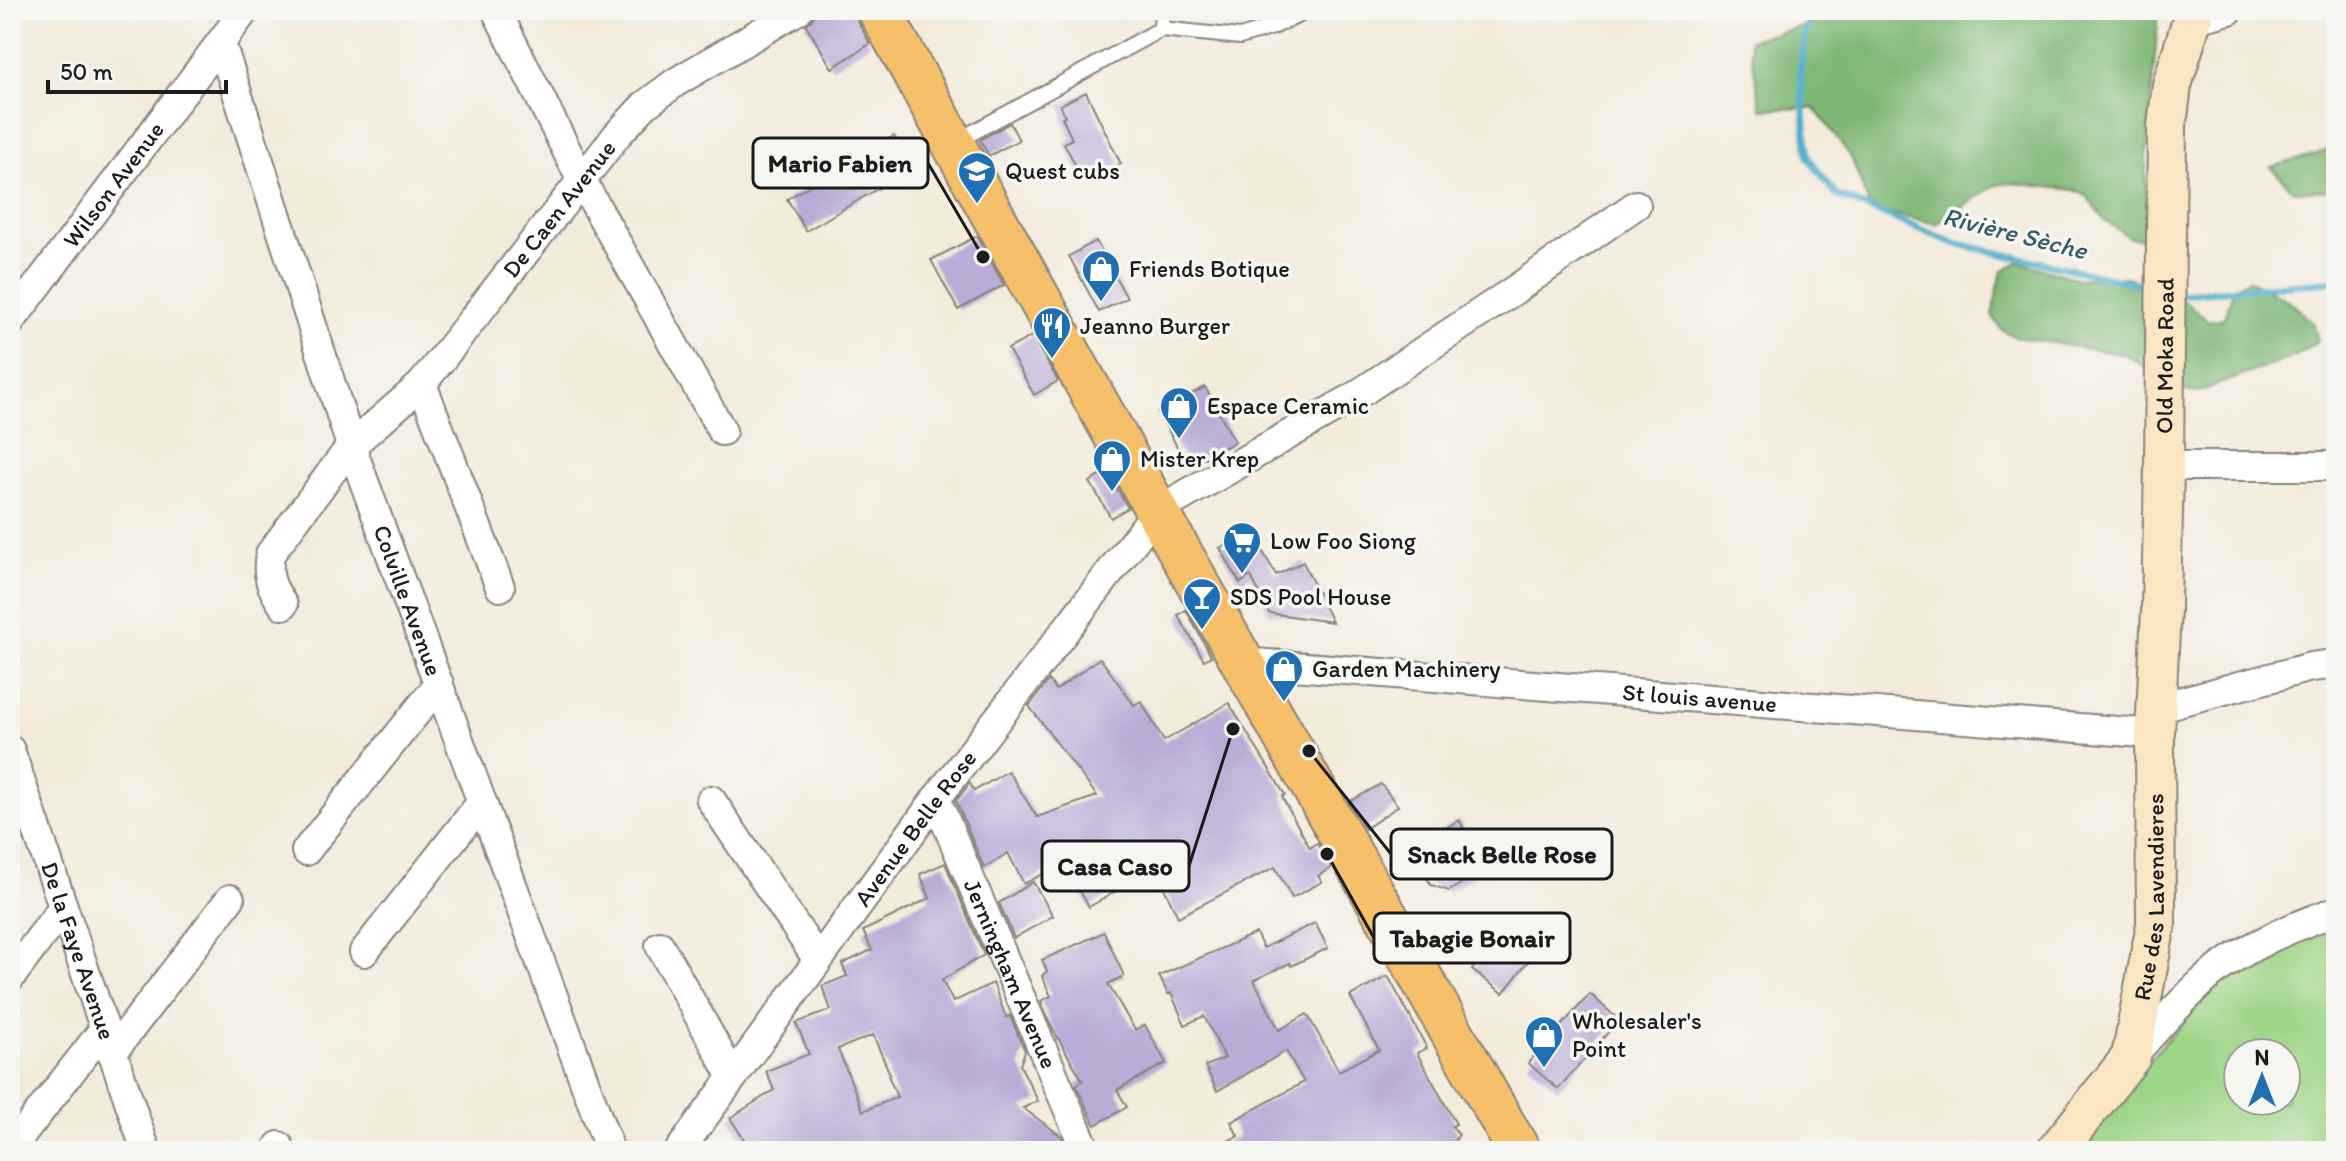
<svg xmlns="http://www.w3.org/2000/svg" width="2346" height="1161" viewBox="0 0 2346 1161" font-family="Itim,sans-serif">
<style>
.green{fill:#9ed688;stroke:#5d7952;stroke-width:2;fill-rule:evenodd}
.forest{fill:#7eb774;stroke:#4d6a48;stroke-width:2}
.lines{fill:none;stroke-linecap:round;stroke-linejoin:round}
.stream{stroke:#4dadcc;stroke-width:7}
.building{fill:#bbacd7;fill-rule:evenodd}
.lane-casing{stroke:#88847c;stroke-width:18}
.street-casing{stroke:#88847c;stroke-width:32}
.secondary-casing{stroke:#88847c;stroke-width:42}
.primary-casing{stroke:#88847c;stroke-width:46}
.lane{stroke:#fff;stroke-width:14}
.street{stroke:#fff;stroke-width:28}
.secondary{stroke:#fbe6c4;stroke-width:38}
.primary{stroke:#f6c06b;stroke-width:42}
.labels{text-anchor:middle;stroke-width:7;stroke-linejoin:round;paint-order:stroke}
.poi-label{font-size:24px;fill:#1c1c1c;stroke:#f6f6f2;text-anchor:start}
.street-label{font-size:24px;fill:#1c1c1c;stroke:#f6f6f2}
.water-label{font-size:26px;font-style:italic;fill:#325d6b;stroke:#f6f6f2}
.leader{fill:none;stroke:#1c1c1c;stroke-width:3}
.callout-dot{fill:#1c1c1c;stroke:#f6f6f2;stroke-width:3}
.callout{fill:#f6f6f2;stroke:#1c1c1c;stroke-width:3}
.callout-label{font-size:26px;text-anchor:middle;font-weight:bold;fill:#1c1c1c}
</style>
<rect width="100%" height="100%" fill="#f6f6f2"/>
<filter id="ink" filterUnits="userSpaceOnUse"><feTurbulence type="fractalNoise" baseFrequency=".0125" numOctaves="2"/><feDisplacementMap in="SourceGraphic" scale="16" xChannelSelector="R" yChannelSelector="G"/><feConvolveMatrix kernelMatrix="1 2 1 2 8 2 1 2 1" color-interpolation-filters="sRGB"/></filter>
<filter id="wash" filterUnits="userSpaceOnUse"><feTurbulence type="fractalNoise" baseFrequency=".006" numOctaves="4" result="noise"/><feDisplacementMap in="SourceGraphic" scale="32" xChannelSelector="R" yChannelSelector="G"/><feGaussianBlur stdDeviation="1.8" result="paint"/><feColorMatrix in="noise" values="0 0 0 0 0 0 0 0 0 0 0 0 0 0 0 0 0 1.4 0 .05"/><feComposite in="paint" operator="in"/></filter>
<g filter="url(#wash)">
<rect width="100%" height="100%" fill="#f4ebdb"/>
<!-- green -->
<path class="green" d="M2336,923V1151H2073L2142,1067L2218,985L2245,965ZM2238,1053H2286V1101H2238Z"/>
<!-- forest -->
<g class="forest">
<path d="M1830,10H2159L2146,160V239L2130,238L2104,220L2087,196L2074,190L2011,183L1996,185L1936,224L1879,211L1868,203L1851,157L1814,108L1761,109L1749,40L1812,24L1828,14Z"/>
<path d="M2336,148V190L2293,191L2271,167Z"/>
<path d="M2018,262L2078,279L2127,277L2185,301L2208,321L2224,318L2235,286L2249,280L2291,302L2314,324L2318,341L2293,357L2195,393L2179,389L2126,355L2015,337L2001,329L1992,315L2002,271Z"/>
</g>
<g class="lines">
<!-- stream -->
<g class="stream">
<path d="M1813,10L1806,28L1800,70L1808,157L1836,195L1954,243L2155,288"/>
<path d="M2175,293L2182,294L2336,281"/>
</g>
</g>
<g id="blocks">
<!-- building -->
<g class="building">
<path d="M816,10H855L858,22L870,44L832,68L806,25L812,19Z"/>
<path d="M1086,92L1121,164L1084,182L1064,143L1072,139L1062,117L1065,116L1060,105Z"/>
<path d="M1010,123L1019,140L989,156L980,140Z"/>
<path d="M894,136L913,168L806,231L787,199Z"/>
<path d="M977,236L1004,285L958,310L931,260Z"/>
<path d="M1096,241L1127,298L1099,312L1069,256Z"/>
<path d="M1032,336L1058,381L1034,395L1008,349Z"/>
<path d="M1205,387L1235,442L1188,467L1158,412Z"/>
<path d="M1107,471L1128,508L1111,518L1090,482Z"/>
<path d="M1251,531L1276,575L1303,562L1332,622L1269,613L1251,576L1240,583L1220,548Z"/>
<path d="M1186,610L1211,656L1204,660L1178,615Z"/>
<path d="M1100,658L1134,705L1141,701L1164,741L1229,703L1285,795L1282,797L1310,848L1317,843L1331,868L1318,876L1322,882L1292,898L1275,867L1178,917L1155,869L1089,907L1064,863L1024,884L1008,853L984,868L956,801L970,783L974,791L1008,771L1037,817L1097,796L1029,706L1049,680L1056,690Z"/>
<path d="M1381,784L1398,806L1365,829L1349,802Z"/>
<path d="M1459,820L1487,868L1449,891L1431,885L1410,849Z"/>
<path d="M945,863L984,955L942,980L953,1002L993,983L1006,1017L1010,1016L1025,1051L1020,1065L1038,1101L1023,1108L1061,1136L1064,1142L1048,1151H752L730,1118L774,1090L766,1071L809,1054L796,1023L831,1010L822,986L847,976L842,964L872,950L863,931L930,898L920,874ZM873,1035L890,1074L888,1075L897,1097L863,1111L838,1049Z"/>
<path d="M1033,882L1053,916L1014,938L999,903Z"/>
<path d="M1514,916L1545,940L1503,993L1472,970Z"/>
<path d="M1315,923L1328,948L1291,966L1290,963L1254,980L1279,1030L1307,1014L1339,1071L1379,1050L1350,996L1388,976L1427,1048L1417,1053L1456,1124L1452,1126L1459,1135L1446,1151H1208L1238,1136L1231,1122L1304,1082L1286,1051L1217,1091L1205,1066L1225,1058L1204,1016L1185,1025L1171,993L1168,994L1159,976L1256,933L1263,948Z"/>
<path d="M1104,932L1124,976L1108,984L1135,1030L1145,1025L1166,1063L1117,1090L1127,1107L1095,1125L1076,1085L1083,1081L1051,1026L1041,1001L1051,996L1042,976L1047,971L1042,960Z"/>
<path d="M1590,994L1619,1020L1558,1089L1528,1063Z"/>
</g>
</g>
</g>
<g filter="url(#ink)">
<use href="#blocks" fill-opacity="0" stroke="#88847c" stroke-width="2"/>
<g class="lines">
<defs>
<g id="lane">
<path d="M1161,29L1162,10"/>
<path d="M957,141L1161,29L1240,37L1273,27L1310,10"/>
</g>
<g id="street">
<path d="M496,10L582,181L722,431"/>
<path d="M2192,20L2229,10"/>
<path id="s1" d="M221,43L351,446L610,1151"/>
<path id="s2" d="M10,322L245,10"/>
<path d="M422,384L500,587"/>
<path d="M2164,466H2336"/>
<path id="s3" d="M283,605C271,587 266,576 270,554L351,446L422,384L617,135L645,105L676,82L798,10"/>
<path id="s4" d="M1243,662L2155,734"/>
<path d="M2156,708L2311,667L2336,664"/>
<path id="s5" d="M10,750L146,1151"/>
<path id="s6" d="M936,799L1086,1151"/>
<path d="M711,800L818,960"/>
<path d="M306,851L439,684"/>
<path d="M660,946L733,1077"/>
<path d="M364,952L482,802"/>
<path d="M10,978L63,907"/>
<path d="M112,1053L230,899"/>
<path d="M2131,1057C2156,1030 2181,1000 2209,976C2246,946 2292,927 2336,911"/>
<path d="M279,1146L280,1151"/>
<path d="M10,1150L104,1029"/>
<path id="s7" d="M679,1151L936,799L1157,511L1354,397L1516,289L1636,205"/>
</g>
<g id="secondary">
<path id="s8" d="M2056,1151L2131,1057L2156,924L2155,734L2161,609L2164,466L2167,126L2172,85L2195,10"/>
</g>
<path id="primary" d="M879,10L1157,511L1519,1151"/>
</defs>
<!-- lane casing -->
<use href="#lane" class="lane-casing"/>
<!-- street casing -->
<use href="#street" class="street-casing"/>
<!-- secondary casing -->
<use href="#secondary" class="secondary-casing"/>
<!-- primary casing -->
<use href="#primary" class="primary-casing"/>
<!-- lane -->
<use href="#lane" class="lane"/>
<!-- street -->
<use href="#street" class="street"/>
<!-- secondary -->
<use href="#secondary" class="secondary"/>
<!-- primary -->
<use href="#primary" class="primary"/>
</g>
</g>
<!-- icons -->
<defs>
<symbol id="school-pin" viewBox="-11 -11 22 30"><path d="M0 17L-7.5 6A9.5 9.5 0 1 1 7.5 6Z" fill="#1f6fb2" stroke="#f6f6f2"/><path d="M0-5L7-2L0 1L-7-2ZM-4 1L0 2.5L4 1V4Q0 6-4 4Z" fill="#fff"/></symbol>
<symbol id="shop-pin" viewBox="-11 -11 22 30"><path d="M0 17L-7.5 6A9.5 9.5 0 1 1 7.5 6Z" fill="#1f6fb2" stroke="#f6f6f2"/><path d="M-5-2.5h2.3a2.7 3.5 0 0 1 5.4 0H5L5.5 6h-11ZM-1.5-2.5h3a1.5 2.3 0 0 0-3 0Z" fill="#fff"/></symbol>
<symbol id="restaurant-pin" viewBox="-11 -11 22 30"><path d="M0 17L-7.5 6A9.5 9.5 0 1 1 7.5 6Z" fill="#1f6fb2" stroke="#f6f6f2"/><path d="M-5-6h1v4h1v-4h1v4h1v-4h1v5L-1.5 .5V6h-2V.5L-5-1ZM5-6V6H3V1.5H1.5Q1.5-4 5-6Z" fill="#fff"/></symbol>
<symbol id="supermarket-pin" viewBox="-11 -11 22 30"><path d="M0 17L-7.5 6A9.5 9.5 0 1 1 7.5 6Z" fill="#1f6fb2" stroke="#f6f6f2"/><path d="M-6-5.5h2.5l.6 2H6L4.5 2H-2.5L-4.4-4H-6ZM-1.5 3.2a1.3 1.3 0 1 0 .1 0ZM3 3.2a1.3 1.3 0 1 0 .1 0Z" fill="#fff"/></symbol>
<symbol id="bar-pin" viewBox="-11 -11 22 30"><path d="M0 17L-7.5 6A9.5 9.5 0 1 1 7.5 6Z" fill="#1f6fb2" stroke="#f6f6f2"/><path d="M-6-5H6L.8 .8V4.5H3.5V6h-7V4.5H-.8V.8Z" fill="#fff"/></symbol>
</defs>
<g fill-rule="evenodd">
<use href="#school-pin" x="955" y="149" width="44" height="60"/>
<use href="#shop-pin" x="1079" y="247" width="44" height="60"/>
<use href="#restaurant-pin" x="1030" y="304" width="44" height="60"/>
<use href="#shop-pin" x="1157" y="384" width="44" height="60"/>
<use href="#shop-pin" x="1090" y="437" width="44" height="60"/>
<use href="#supermarket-pin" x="1220" y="519" width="44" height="60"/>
<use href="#bar-pin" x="1180" y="575" width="44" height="60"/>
<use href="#shop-pin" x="1262" y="647" width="44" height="60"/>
<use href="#shop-pin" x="1522" y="1013" width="44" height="60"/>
</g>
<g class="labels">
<!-- poi labels -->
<g class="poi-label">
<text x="1005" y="179">Quest cubs</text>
<text x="1129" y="277">Friends Botique</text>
<text x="1080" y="334">Jeanno Burger</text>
<text x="1207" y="414">Espace Ceramic</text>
<text x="1140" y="467">Mister Krep</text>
<text x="1270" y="549">Low Foo Siong</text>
<text x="1230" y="605">SDS Pool House</text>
<text x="1312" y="677">Garden Machinery</text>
<text x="1572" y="1029">Wholesaler's<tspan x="1572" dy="28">Point</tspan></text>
</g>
<!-- street labels -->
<g class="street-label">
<text dy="8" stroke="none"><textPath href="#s2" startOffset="172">Wilson Avenue</textPath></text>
<text dy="8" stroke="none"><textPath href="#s3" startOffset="506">De Caen Avenue</textPath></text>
<text dy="8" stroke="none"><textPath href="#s8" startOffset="824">Old Moka Road</textPath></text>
<text dy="8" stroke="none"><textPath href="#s1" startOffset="588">Colville Avenue</textPath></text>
<text dy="8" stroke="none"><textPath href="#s4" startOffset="458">St louis avenue</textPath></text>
<text dy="8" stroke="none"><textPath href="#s7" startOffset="400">Avenue Belle Rose</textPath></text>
<text dy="8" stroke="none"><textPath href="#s8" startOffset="282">Rue des Lavendieres</textPath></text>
<text dy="8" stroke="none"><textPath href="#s5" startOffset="212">De la Faye Avenue</textPath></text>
<text dy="8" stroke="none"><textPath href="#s6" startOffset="190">Jerningham Avenue</textPath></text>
</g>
<!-- water labels -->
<g class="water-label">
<text transform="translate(2015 233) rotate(14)" y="9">Rivière Sèche</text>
</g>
</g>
<!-- callouts -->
<path class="leader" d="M983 257L928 163M1309 751L1391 854M1233 729L1189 866M1327 854L1374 938"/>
<g class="callout-dot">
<circle cx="983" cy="257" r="8"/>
<circle cx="1309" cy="751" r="8"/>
<circle cx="1233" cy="729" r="8"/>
<circle cx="1327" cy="854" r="8"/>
</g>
<g class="callout">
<rect x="753" y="138" width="175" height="50" rx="8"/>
<rect x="1391" y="829" width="221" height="50" rx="8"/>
<rect x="1042" y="841" width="147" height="50" rx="8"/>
<rect x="1374" y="913" width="196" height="50" rx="8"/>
</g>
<g class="callout-label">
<text x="840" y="172">Mario Fabien</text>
<text x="1502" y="863">Snack Belle Rose</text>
<text x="1115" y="875">Casa Caso</text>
<text x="1472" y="947">Tabagie Bonair</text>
</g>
<!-- margin -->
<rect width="2346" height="1161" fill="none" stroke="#f6f6f2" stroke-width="40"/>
<!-- north arrow -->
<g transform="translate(2262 1077)"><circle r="38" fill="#f6f6f2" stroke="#9f9f9c" stroke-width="2"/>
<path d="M0-6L14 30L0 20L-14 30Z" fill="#1f6fb2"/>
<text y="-12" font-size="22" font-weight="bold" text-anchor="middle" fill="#1c1c1c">N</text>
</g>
<!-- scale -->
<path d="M48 80v12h178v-12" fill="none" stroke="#1c1c1c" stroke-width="4"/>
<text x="60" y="80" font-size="24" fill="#1c1c1c" stroke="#f6f6f2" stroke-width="6" paint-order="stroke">50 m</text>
</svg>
